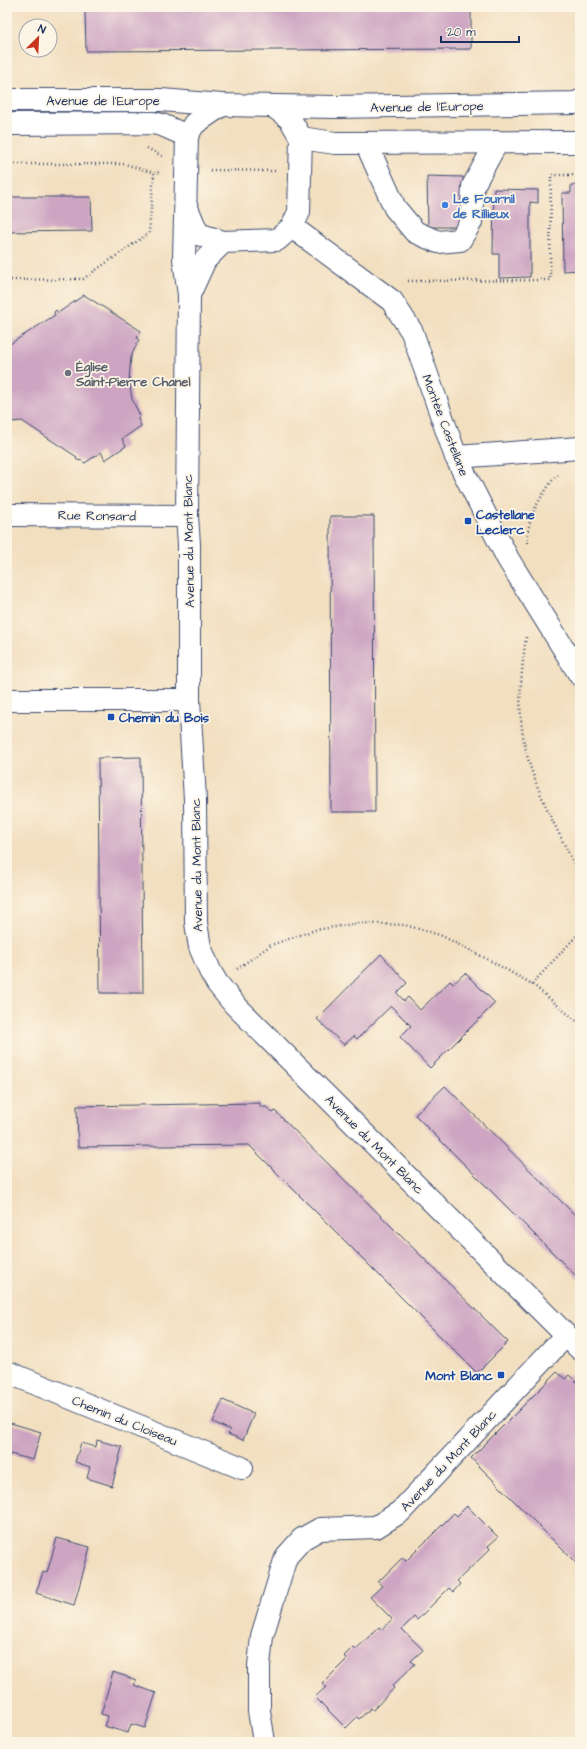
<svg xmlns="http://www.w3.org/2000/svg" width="587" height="1749" viewBox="0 0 587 1749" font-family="'Architects Daughter',sans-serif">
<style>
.building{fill:#cda5c3}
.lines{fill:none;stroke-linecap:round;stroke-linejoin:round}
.minor-casing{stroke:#3b496d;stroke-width:24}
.path{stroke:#3b496d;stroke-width:2.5;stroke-dasharray:1 3;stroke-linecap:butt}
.minor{stroke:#fff;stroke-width:22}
.shop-dot{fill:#3f7fe0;stroke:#fcf5e5;stroke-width:1.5}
.worship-dot{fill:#6b7280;stroke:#fcf5e5;stroke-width:1.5}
.transit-dot{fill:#1a4fb4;stroke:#fcf5e5;stroke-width:1.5}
.labels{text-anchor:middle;stroke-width:3.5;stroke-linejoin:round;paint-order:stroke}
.street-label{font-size:13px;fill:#1b2f5e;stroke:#fcf5e5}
.shop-label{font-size:13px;font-weight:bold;fill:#366cbe;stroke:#fcf5e5;text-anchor:start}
.worship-label{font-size:13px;font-weight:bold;fill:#5b616d;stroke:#fcf5e5;text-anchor:start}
.transit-label{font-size:13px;font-weight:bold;fill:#164399;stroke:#fcf5e5;text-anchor:start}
</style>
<rect width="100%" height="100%" fill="#fcf5e5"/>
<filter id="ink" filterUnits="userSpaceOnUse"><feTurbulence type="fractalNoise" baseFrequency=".025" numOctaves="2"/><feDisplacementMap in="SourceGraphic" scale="8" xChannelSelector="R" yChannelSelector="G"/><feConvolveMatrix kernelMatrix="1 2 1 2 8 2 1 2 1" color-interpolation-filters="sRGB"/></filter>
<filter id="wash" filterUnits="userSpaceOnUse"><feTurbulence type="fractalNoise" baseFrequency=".012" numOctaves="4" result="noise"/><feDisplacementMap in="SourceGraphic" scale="16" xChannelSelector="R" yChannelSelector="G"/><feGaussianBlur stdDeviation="0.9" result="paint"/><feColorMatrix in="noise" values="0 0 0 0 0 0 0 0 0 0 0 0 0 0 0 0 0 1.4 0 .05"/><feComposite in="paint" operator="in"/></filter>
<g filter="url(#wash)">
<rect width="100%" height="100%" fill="#f2dfc0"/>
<g id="blocks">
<!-- building -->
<g class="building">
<path d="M54,7H98V8L471,7V49L86,51L85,9L54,8Z"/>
<path d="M427,176L463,177V227H428Z"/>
<path d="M571,185H580V270L563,271L562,193H571Z"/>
<path d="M494,189L538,190V203L530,202V277L499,278V254H493Z"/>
<path d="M7,197H91L92,231L7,232Z"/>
<path d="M84,295L141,331L137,338L139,339L131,357L129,380L132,399L140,416L138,419L141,426L122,439L126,446L105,460L101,452L85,463L80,460L79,461L76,459L77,457L22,421L12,422L10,427L7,425V346L55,315L54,312L56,310L58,313Z"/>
<path d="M330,516H374L375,812H331Z"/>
<path d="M141,757L143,993H100L98,758Z"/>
<path d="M381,954L407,983L397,993L404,1001L408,997L420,1010L450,981L453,984L465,973L495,1003L430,1068L400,1037L411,1026L391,1006L357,1039L354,1036L344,1045L317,1019Z"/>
<path d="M445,1086L580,1220V1280L415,1115Z"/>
<path d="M260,1103V1107H266L273,1113L275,1111L508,1342L477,1373L249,1145L78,1147L77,1106Z"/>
<path d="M557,1372L565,1379L569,1375L580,1386V1567L471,1458Z"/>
<path d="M223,1400L254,1414L243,1440L228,1434L230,1430L213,1422Z"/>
<path d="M7,1422L41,1432L33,1460L10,1454L7,1463Z"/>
<path d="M97,1440L122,1447L112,1486L87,1478L90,1467L75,1462L81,1443L96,1447Z"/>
<path d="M467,1506L498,1537L488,1546L490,1549L457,1581L460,1584L453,1592L449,1588L417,1620L414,1617L402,1629L423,1650L411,1661L415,1664L392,1686L394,1688L373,1710L371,1708L359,1719L357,1717L346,1728L315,1697L326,1687L322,1684L347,1659L344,1656L353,1647L355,1650L379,1627L382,1630L392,1619L370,1597L382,1586L378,1582L402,1558L406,1561L454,1513L457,1516Z"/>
<path d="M57,1538L90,1547L74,1605L36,1593L43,1572L47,1573Z"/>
<path d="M113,1672L136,1680L134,1685L156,1693L145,1728L131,1724L128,1733L104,1726L108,1716L101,1714Z"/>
</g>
</g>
</g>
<g filter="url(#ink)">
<use href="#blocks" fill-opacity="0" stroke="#3b496d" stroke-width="1"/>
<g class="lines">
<defs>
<g id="minor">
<path d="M7,100H161L222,105L334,107L575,103L580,101"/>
<path d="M222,105L194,124L187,136L184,259L189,295L187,516L189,544V700L195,799L196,923L200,947L210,971L217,983L234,1004L580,1349"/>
<path d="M7,124L153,123L162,125L187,136"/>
<path d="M301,138L335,143L580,142"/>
<path d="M366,143L395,208L415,232L438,242L460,240L471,222L473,186L497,142"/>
<path d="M187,208L198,234L223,242L277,240L292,227L299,212L301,138L290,119L273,106"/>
<path d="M292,227L392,301L412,332L456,457L508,559L580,675"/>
<path d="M189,295L205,260L223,242"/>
<path d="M456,457L580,448"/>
<path d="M7,515L187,516"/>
<path d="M7,700H189"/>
<path d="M7,1372L242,1468"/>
<path d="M264,1742L259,1711V1666L262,1636L286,1557L302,1539L320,1529L376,1527L400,1512L566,1335"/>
</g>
</defs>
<!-- minor casing -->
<use href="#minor" class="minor-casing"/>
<!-- path -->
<g class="path">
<path d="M147,148L162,156"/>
<path d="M7,164H125L154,173L161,172"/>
<path d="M210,170L277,171"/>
<path d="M7,280L83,279L149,233L154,173"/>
<path d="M408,281L550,280L551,175H580"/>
<path d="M528,543C526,516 540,499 554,478L558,475"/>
<path d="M526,637C522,668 518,698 522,729C528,780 558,830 580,876"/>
<path d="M237,969L271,945L315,930L360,923L405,925L440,935L489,960L532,984L580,1024"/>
<path d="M532,984L580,932"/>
</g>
<!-- minor -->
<use href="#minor" class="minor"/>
</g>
</g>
<!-- markers -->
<circle class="shop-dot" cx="445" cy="205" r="4"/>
<circle class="worship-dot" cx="68" cy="373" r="4"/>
<g class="transit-dot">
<rect x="464" y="517" width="8" height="8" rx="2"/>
<rect x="107" y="713" width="8" height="8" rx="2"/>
<rect x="497" y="1371" width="8" height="8" rx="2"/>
</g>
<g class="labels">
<!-- street labels -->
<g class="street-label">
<text x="103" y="105">Avenue de l'Europe</text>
<text transform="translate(427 106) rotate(-1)" y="5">Avenue de l'Europe</text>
<text transform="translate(446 425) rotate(69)" y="5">Montée Castellane</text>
<text transform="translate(97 515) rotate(1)" y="5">Rue Ronsard</text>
<text transform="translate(188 541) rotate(-91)" y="5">Avenue du Mont Blanc</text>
<text transform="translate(196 865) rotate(-91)" y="5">Avenue du Mont Blanc</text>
<text transform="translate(375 1144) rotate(45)" y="5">Avenue du Mont Blanc</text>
<text transform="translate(125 1420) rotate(22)" y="5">Chemin du Cloiseau</text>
<text transform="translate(448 1460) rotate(-47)" y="5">Avenue du Mont Blanc</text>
</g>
<!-- shop labels -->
<g class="shop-label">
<text x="453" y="203">Le Fournil<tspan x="453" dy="15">de Rillieux</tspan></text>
</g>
<!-- worship labels -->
<g class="worship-label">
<text x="76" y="371">Église<tspan x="76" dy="15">Saint-Pierre Chanel</tspan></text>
</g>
<!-- transit labels -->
<g class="transit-label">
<text x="476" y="519">Castellane<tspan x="476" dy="15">Leclerc</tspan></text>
<text x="119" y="722">Chemin du Bois</text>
<text x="493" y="1380" text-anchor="end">Mont Blanc</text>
</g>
</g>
<!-- margin -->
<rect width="587" height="1749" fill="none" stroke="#fcf5e5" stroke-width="24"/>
<!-- north arrow -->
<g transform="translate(38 38) rotate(24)"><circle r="19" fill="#fcf5e5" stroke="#a2a6af"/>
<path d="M0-3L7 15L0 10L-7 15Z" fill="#c8321e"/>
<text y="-6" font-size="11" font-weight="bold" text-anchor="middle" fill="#1b2f5e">N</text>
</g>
<!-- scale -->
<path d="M441 36v6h78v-6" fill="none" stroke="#1b2f5e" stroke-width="2"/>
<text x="447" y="36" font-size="12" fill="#1b2f5e" stroke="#fcf5e5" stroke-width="3" paint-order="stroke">20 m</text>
</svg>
